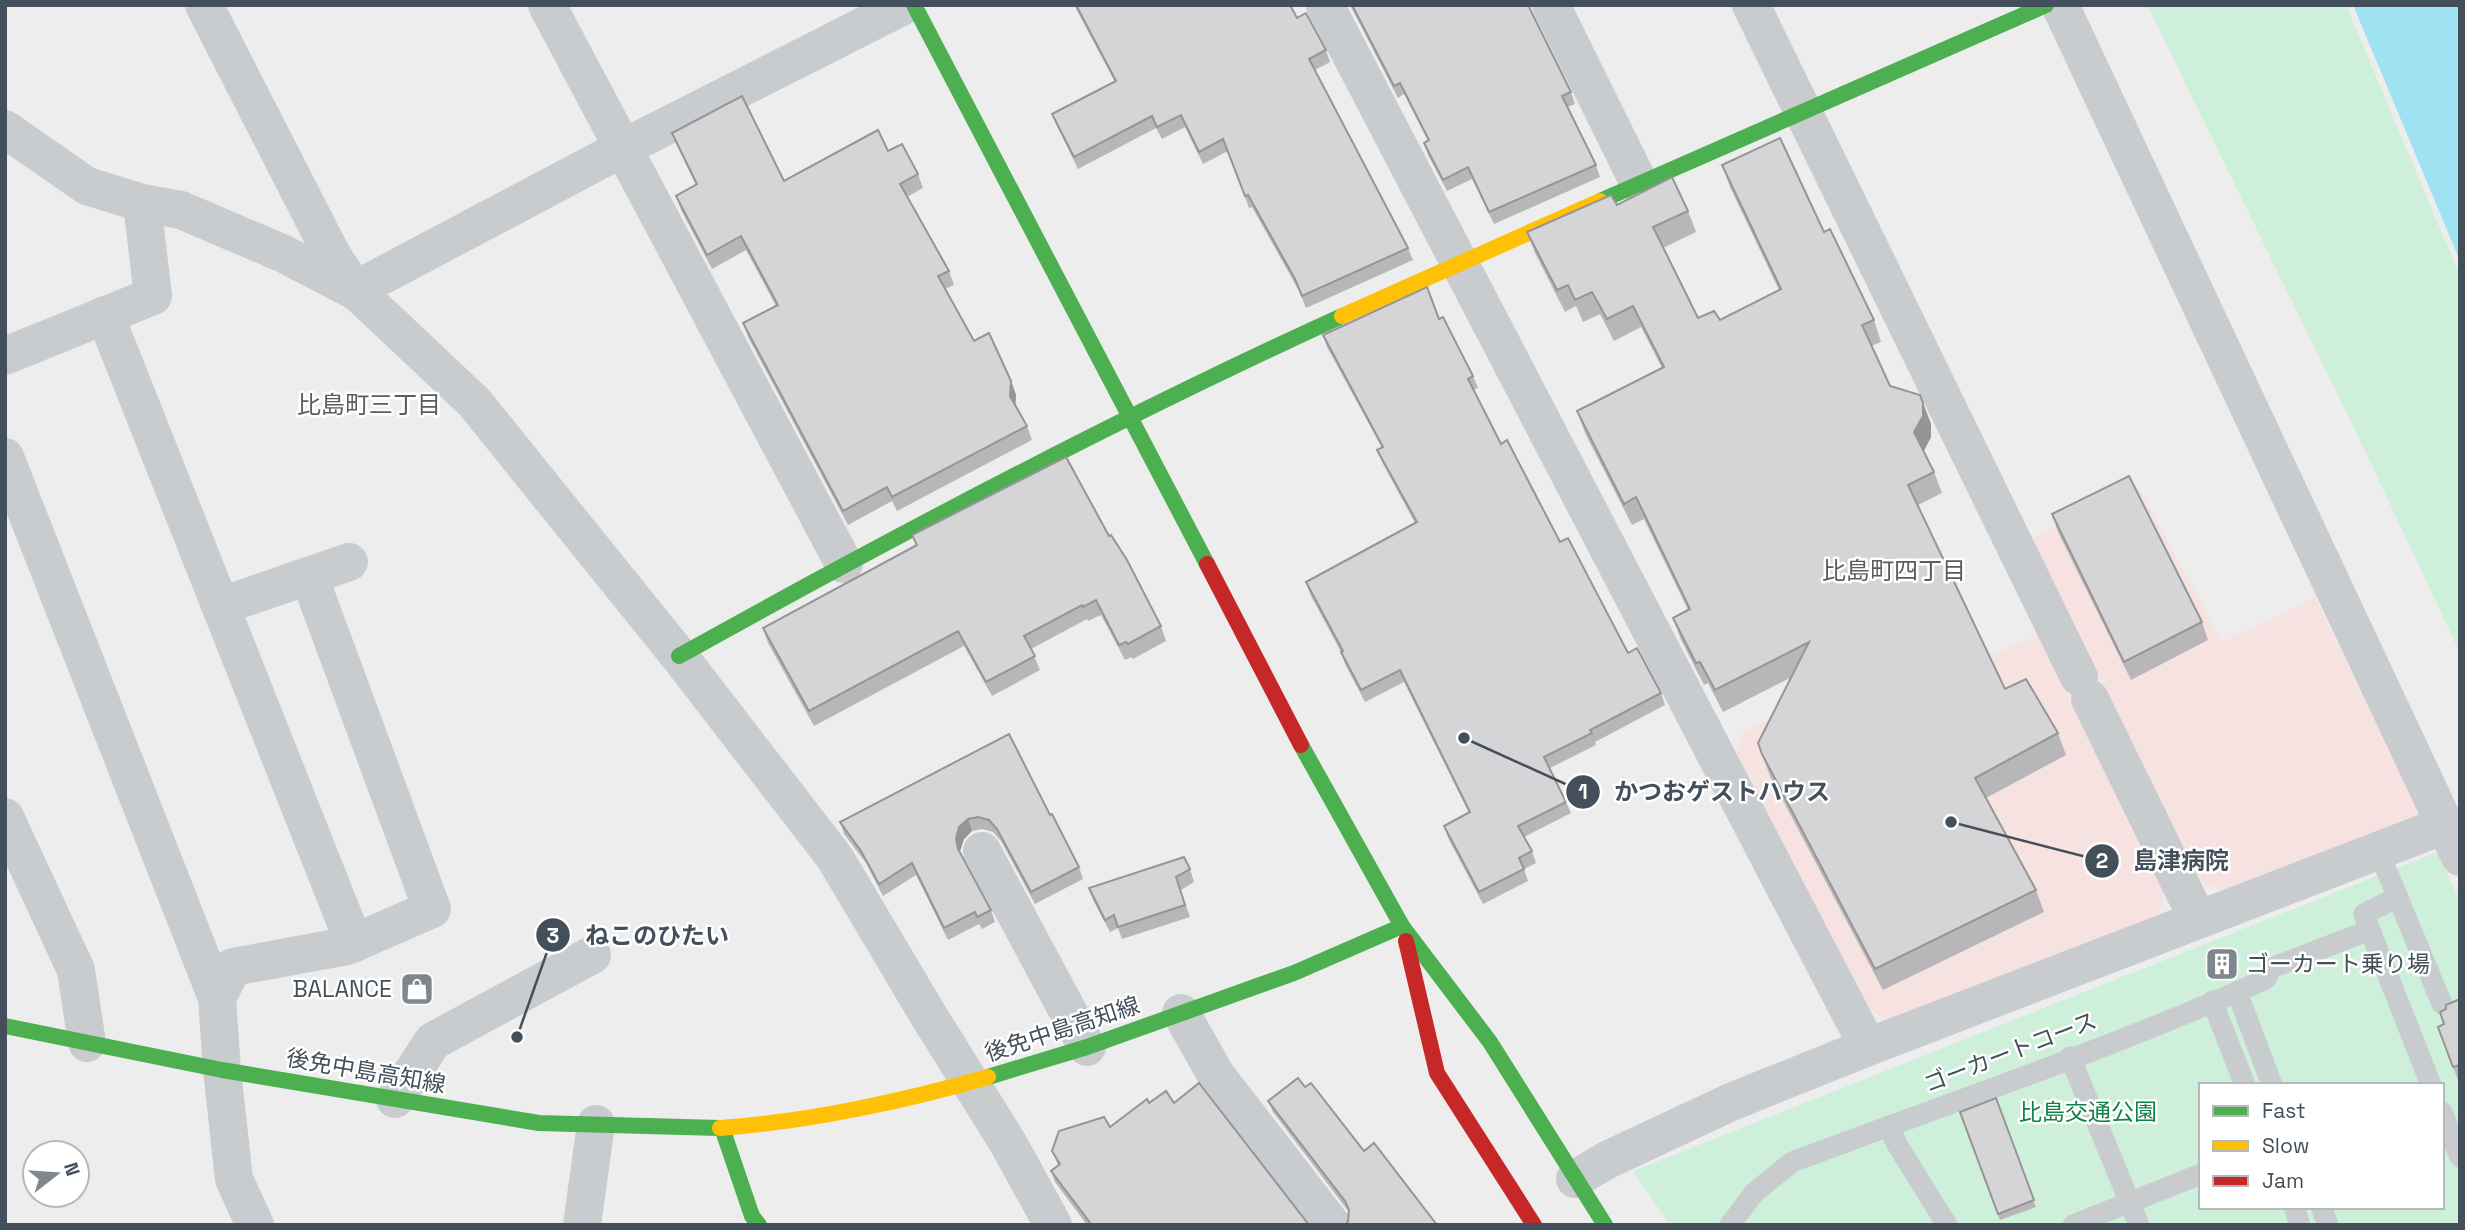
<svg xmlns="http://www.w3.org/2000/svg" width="2465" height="1230" viewBox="0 0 2465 1230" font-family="'Space Grotesk','Noto Sans JP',sans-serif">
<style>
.medical{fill:#f6e3e1}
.green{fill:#cef0da;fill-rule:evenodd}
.water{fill:#9fe2f2}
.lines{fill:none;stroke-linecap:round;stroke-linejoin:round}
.lane{stroke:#c9ccce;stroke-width:21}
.street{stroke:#c9ccce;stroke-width:38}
.fast{stroke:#4caf50;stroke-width:16}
.slow{stroke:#ffc107;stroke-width:16}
.jam{stroke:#c62828;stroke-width:16}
.wall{fill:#b7b7b9}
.shaded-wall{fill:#959596}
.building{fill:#d5d5d7;stroke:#959596;stroke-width:2}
.labels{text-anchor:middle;stroke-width:5;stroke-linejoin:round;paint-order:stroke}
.poi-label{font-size:23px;fill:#43505b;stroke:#fff;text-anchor:start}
.street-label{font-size:23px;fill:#43505b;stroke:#fff}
.park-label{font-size:23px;fill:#0d8245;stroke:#fff}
.neighbourhood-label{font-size:24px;fill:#585d62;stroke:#fff}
.leader{fill:none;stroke:#43505b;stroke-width:2.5}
.callout-dot{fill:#43505b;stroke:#fff;stroke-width:2.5}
.mark-label{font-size:21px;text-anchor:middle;font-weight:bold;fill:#fff}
.callout-label{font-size:24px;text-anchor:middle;font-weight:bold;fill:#43505b;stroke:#fff;stroke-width:5;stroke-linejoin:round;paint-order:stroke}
</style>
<rect width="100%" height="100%" fill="#eeeded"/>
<!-- medical -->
<g class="medical">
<path d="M2139,487L2222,642L2315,597L2419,811L2417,817L2226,893L2199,880L2031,539Z"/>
<path d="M2038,634L2164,893L2156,920L1896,1023L1870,1011L1736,751L1744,731L1815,697L1902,700Z"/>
</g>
<!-- green -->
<g class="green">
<path d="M2147,5H2346L2460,276V653L2366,453Z"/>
<path d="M2437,852L2460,901V1225H1670L1633,1171ZM2201,1085H2442V1207H2201Z"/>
</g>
<!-- water -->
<path class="water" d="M2353,5H2460V261Z"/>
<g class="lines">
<!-- lane -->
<g class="lane">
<path d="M2378,850L2442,1004"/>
<path d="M2370,930L2431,1085"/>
<path d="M2237,992L2272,1085"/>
<path d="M2212,1001L2245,1085"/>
<path d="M2070,1057L2139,1225"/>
<path d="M2442,1112L2460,1157"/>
<path d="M1888,1126L1898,1146L1947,1225"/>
<path d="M2294,1207L2300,1225"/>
<path d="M2321,1207L2328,1225"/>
<path d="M1730,1225L1754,1193L1792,1162C1949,1103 2113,1048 2266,979L2271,968L2370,930L2364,914L2398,897"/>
<path d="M2073,1225L2201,1174"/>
</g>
<!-- street -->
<g class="street">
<path d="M204,5L332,255L355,290L474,402L679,656L835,858L927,1013L1008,1143L1053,1225"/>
<path d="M547,5L844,564"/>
<path d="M1325,5L1868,1047"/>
<path d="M1551,5L1640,185"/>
<path d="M1751,5L2079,677"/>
<path d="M2060,5L2460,857"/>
<path d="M5,129L87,186L142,203L181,210L284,254L353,290"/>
<path d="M355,290L623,148L905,5"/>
<path d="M105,315L354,943"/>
<path d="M5,356L153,296L142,203"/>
<path d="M5,457L217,998L222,1070L234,1179L255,1225"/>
<path d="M221,606L349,562"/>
<path d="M2090,699L2198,920"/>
<path d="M5,817L76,970L87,1043"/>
<path d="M982,851L1087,1047"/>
<path d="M217,998L233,967L347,946L432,909L309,576"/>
<path d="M1181,1013L1216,1075L1332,1225"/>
<path d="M395,1099L433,1041L592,955"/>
<path d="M1575,1179L1607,1160L1731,1102L1868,1047L2445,825"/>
<path d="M582,1225L596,1124"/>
</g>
<!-- fast -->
<g class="fast">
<path d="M914,5L1207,564"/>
<path d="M1600,201L2046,5"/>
<path d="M679,656C896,535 1116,419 1342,316"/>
<path d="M1301,745L1402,926L1490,1042L1605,1225"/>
<path d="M5,1026L222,1070L539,1123L720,1128"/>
<path d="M988,1077L1087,1047L1294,973L1402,926"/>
<path d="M722,1128L752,1216L759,1225"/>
</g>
<!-- slow -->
<g class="slow">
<path d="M1342,316L1600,201"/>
<path d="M720,1128C806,1122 905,1101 988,1077"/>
</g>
<!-- jam -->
<g class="jam">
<path d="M1207,564L1301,745"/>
<path d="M1406,941L1437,1073L1534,1225"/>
</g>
</g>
<!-- wall -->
<g class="wall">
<path d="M1074,5H1290L1297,18L1326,50L1330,62L1315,70L1408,248L1413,260L1306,308L1299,291L1252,207L1249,208L1228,151L1203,164L1185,127L1162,139L1156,128L1078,169L1057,126L1052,114L1115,82Z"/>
<path d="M1350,5H1528L1571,92L1575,104L1568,107L1596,165L1600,177L1494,224L1472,179L1447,191L1428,155L1424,143L1428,141L1404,94L1398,98Z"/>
<path d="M672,133L784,181L888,151L918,174L923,188L907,197L949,271L954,285L945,289L974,341L1011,381L1016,395L1015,405L1027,426L1032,440L897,511L892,501L848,525L748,337L743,323L776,306L746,250L712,269L681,210L676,196L696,185L677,146Z"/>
<path d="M1722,165L1824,232L1874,320L1881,342L1871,346L1890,386L1923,403L1931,424V437L1924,451L1934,472L1942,493L1918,505L2005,689L2058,733L2066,755L1986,798L2036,890L2044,912L1883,990L1770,776L1762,754L1792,677L1723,712L1708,683L1704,685L1681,640L1673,618L1688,610L1644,519L1632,525L1585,433L1577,411L1662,368L1641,327L1614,341L1600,314L1583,322L1576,306L1565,312L1535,253L1527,232L1617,205L1688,211L1696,232L1663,248L1698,318L1720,320L1779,290L1730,187Z"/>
<path d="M1439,319L1473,376L1478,388L1473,390L1501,444L1628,653L1661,693L1665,705L1595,742L1596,745L1550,768L1566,802L1571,813L1524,837L1532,851L1536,863L1524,869L1528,881L1483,904L1448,838L1444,826L1469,813L1404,682L1365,702L1345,664L1341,652L1310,594L1306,582L1415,523L1382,462L1377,450L1382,448L1327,347L1323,335Z"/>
<path d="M2052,514L2202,622L2208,640L2131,680L2058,532Z"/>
<path d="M912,535L1109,536L1161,626L1166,641L1133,659L1131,657L1125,660L1101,615L1088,621L1087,619L1031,649L1040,670L992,696L964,646L814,726L768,643L763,628L916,545Z"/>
<path d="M1050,815L1079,867L1083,879L1035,904L1001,841L993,832L982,829L972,831L964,839L960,851L961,854L991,910L995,922L982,929L979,924L948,940L916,875L883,896L866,863L844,834L840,822Z"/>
<path d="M1190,869L1194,882L1181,890L1190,917L1122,939L1118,928L1110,932L1093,900L1089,888Z"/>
<path d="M2460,999V1079L2458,1080L2438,1027L2444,1024L2446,1009Z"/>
<path d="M1305,1087L1364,1151L1348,1221L1349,1212L1273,1112L1268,1101Z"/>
<path d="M1996,1098L2036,1207L2000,1220L1960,1112Z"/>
<path d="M1149,1103H1174L1309,1225H1087L1055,1182L1051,1171L1058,1165L1052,1151L1110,1127Z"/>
</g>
<!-- shaded-wall -->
<g class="shaded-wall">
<path d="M1011,381L1016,395L1015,410L1010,396Z"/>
<path d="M1923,403L1931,424V437L1922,454L1914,432Z"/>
<path d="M968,819L972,831L964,839L960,851L963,861L956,839L959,827Z"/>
</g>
<!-- building -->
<g class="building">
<path d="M1076,5H1290L1297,18L1306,13L1326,50L1309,59L1408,248L1302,296L1295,279L1248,195L1245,196L1223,139L1199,152L1181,115L1157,127L1152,116L1074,157L1052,114L1116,81Z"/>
<path d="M1352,5H1528L1571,92L1562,96L1596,165L1489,212L1468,167L1443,180L1424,143L1429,140L1400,83L1394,86Z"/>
<path d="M742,96L784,181L878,130L888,151L902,144L918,174L900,184L949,271L938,276L974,341L989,333L1011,381L1010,396L1027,426L892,497L887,487L843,511L743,323L778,305L741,236L707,255L676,196L697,184L672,133Z"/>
<path d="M1780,138L1824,232L1830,229L1874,320L1862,325L1890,386L1920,395L1923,403V416L1914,432L1934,472L1908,485L2005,689L2026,679L2058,733L1975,778L2036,890L1875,969L1762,754L1758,743L1809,642L1715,690L1700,662L1696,663L1673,618L1690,609L1636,497L1624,504L1577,411L1664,367L1633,306L1607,319L1592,292L1575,300L1568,285L1557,290L1527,232L1611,195L1617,205L1672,177L1688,211L1653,227L1698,318L1714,311L1720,320L1781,289L1722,165Z"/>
<path d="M1427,287L1439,319L1443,317L1473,376L1468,379L1501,444L1507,440L1560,542L1568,538L1628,653L1637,648L1661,693L1590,730L1592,733L1544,757L1566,802L1518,826L1532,851L1519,858L1524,869L1479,892L1444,826L1470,812L1400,670L1361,690L1341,652L1343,651L1306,582L1417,522L1377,450L1383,447L1323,335Z"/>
<path d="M1066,457L1109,536L1111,535L1127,560L1161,626L1128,644L1126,642L1119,645L1096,600L1083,607L1082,605L1024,636L1035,656L986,682L958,631L809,711L763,628L917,545L912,535Z"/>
<path d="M2129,476L2202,622L2124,662L2052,514Z"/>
<path d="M1009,734L1050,815L1052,814L1079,867L1031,892L997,829L989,820L978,817L968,819L959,827L956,839L958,849L991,910L977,917L975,912L944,928L912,863L879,884L861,851L840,822Z"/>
<path d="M1184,857L1190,869L1176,877L1185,905L1118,927L1114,915L1105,920L1089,888Z"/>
<path d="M2460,999V1065L2453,1067L2438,1027L2444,1024L2440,1012L2446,1009V1005Z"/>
<path d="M1298,1078L1305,1087L1311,1083L1364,1151L1374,1143L1437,1225H1346L1348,1221L1349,1210L1345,1201L1268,1101Z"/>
<path d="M1199,1083L1309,1225H1089L1091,1224L1051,1171L1060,1164L1052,1151L1059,1131L1104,1117L1110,1127L1147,1099L1149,1103L1166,1091L1174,1103Z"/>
<path d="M1996,1098L2034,1200L1998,1214L1960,1112Z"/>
</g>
<!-- icons -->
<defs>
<symbol id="building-square" viewBox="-11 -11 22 22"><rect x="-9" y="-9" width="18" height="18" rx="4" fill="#7f878e" stroke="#fff"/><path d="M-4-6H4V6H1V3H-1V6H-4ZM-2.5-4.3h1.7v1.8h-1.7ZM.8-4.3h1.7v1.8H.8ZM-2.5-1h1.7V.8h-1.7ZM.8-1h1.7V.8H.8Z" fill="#fff"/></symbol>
<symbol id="shop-square" viewBox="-11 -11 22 22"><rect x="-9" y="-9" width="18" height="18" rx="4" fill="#7f878e" stroke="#fff"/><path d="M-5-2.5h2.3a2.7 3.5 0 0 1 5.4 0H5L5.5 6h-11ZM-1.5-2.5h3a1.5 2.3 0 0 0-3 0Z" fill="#fff"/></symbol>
</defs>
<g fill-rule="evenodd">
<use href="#building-square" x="2203" y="945" width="38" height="38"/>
<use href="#shop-square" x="398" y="970" width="38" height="38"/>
</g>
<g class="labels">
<!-- poi labels -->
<g class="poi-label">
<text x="2246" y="972">ゴーカート乗り場</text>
<text x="392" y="997" text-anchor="end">BALANCE</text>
</g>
<!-- street labels -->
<g class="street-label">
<text transform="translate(1062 1029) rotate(-18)" y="8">後免中島高知線</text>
<text transform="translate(2010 1052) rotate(-21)" y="8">ゴーカートコース</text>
<text transform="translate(366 1071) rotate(10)" y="8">後免中島高知線</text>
</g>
<!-- park labels -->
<g class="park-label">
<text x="2088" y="1120">比島交通公園</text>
</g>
<!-- neighbourhood labels -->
<g class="neighbourhood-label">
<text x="369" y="413">比島町三丁目</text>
<text x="1894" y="579">比島町四丁目</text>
</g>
</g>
<!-- callouts -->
<path class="leader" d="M1464 738L1583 792M1951 822L2102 861M517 1037L553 935"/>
<g class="callout-dot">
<circle cx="1464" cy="738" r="7"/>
<circle cx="1951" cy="822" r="7"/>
<circle cx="517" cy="1037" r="7"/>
<circle cx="1583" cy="792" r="18"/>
<circle cx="2102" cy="861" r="18"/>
<circle cx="553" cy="935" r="18"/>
</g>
<g class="mark-label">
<text x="1583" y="799">1</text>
<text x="2102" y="868">2</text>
<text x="553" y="943">3</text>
</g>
<g class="callout-label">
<text x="1722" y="800">かつおゲストハウス</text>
<text x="2181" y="869">島津病院</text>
<text x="657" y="944">ねこのひたい</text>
</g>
<!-- border -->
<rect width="2465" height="1230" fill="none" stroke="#43505b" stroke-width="14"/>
<!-- legend -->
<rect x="2199" y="1083" width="245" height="126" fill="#ffffff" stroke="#b4b9bd" stroke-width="2"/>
<rect x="2213" y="1106" width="35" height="10" fill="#4caf50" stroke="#b4b9bd" stroke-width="2"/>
<text x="2262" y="1118" font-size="21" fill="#43505b">Fast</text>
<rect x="2213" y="1141" width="35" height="10" fill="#ffc107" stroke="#b4b9bd" stroke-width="2"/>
<text x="2262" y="1153" font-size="21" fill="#43505b">Slow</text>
<rect x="2213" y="1176" width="35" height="10" fill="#c62828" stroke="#b4b9bd" stroke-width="2"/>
<text x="2262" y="1188" font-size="21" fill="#43505b">Jam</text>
<!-- north arrow -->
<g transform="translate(56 1174) rotate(73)"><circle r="33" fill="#ffffff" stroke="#b4b9bd" stroke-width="2"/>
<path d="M0-5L12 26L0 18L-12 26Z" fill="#7f878e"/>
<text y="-10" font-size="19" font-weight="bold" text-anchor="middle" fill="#43505b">N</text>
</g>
</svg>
